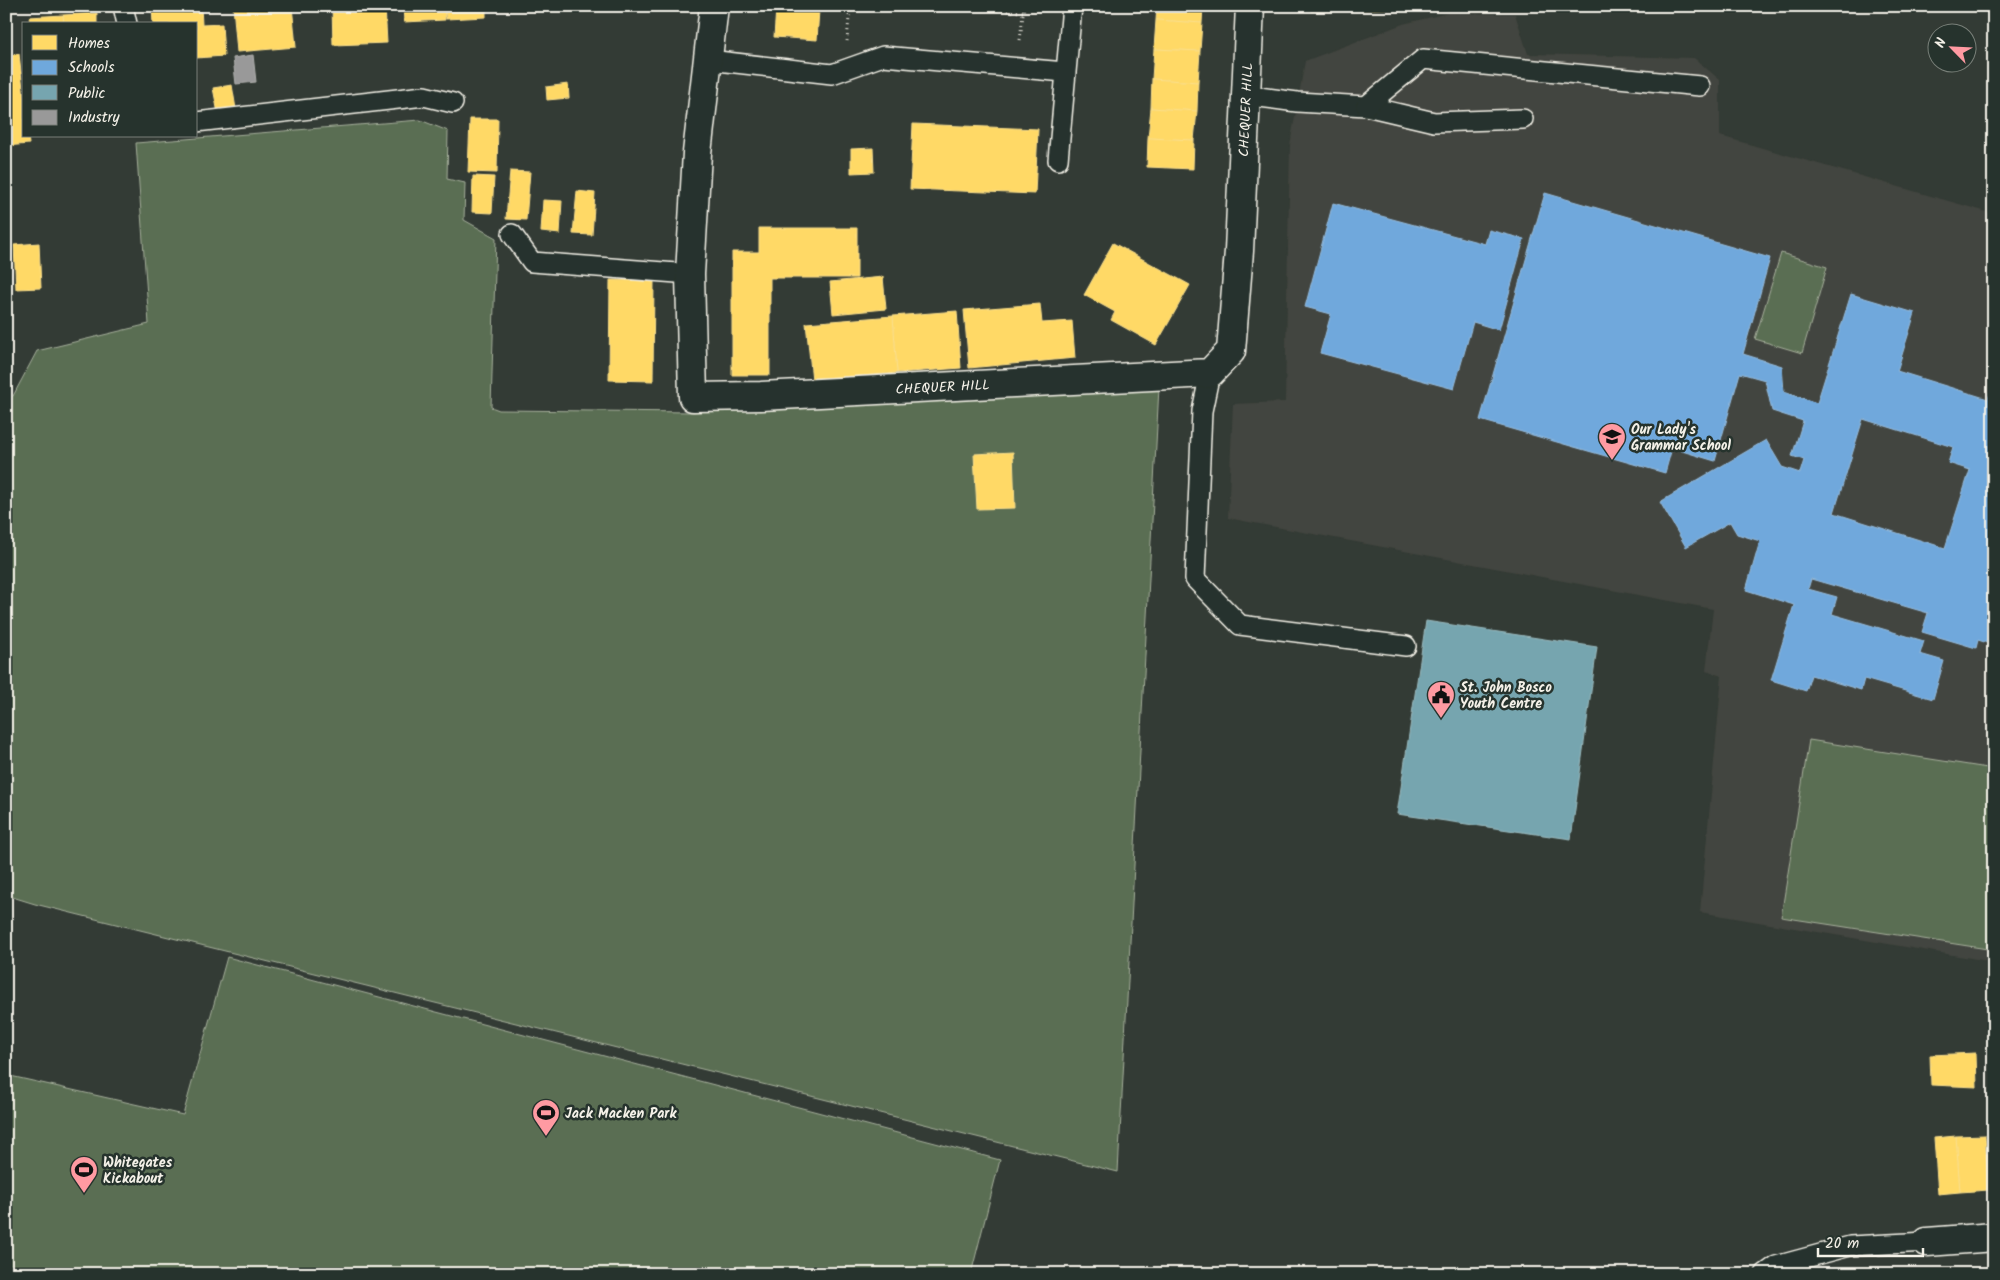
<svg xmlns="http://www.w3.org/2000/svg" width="2000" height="1280" viewBox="0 0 2000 1280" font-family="Kalam,sans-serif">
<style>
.built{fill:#43453f}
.green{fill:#5a6e52;stroke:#a7b09d}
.homes{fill:#ffd966;stroke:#fce08d}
.schools{fill:#6fa8dc;stroke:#97bee0;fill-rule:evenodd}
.public{fill:#76a5af;stroke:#9cbcc0}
.industry{fill:#999;stroke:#b4b3b1}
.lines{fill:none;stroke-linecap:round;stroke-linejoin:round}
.lane-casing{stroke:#f4f1e8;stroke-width:22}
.street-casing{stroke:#f4f1e8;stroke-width:31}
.path{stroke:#f4f1e8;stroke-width:3;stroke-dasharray:1 4;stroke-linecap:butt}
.lane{stroke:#26332d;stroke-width:19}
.street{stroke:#26332d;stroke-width:28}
.labels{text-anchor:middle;stroke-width:5;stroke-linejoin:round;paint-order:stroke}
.street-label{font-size:14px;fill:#f4f1e8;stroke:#26332d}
.poi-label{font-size:14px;font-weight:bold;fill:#f4f1e8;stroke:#26332d;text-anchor:start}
</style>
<rect width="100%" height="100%" fill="#333b35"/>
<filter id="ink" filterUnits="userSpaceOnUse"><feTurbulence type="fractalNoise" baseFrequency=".02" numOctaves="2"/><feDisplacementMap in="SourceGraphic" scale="10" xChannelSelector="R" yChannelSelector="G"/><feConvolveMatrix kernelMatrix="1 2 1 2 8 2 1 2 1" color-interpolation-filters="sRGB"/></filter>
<g filter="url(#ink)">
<!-- built -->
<g class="built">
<path d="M1448,13L1515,14L1528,54L1694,58L1720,80V136L1994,214V962L1700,912L1722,676L1706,671L1713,609L1228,518L1233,404L1285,402L1290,145L1305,61L1403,24Z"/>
<path d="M1994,1267V1274H1893V1268Z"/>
</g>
<!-- green -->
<g class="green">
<path d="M420,120L448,131L447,179L465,183L464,220L496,238L491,407L499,410L691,412L1159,387L1118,1172L35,904L6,895V397L13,396L37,351L149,324L136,143Z"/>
<path d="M1781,253L1827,267L1802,353L1755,339Z"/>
<path d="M1809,740L1994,769V950L1781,917Z"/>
<path d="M227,957L1000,1160L971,1274H6V1075L183,1115Z"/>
</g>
<!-- homes -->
<g class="homes">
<path d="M152,6H201L202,25L222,24L224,56L196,58V24H153Z"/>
<path d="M233,6H292L296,47L237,52Z"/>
<path d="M332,6H385L387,43L333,45Z"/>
<path d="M403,6H444L445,20L404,22Z"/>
<path d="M445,6H486V17L446,19Z"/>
<path d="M776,6H819V10Z"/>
<path d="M1157,6H1203L1202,23L1156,20Z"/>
<path d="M1311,6H1396L1397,8L1311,11Z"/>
<path d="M776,8L819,10L817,40L774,37Z"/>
<path d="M97,13V24H64L63,15Z"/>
<path d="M63,15L64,24H30L29,17Z"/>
<path d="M1156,20L1202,23L1200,51L1154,49Z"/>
<path d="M6,36L8,55L19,54L24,97V136H28L29,144L6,146Z"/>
<path d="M1154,49L1200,51L1198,82L1152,79Z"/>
<path d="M1152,79L1198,82L1197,111L1151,108Z"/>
<path d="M568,84L569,98L547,100L546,87Z"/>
<path d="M232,85L236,109L218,113L213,88Z"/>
<path d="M1151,108L1197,111L1194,140L1148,138Z"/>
<path d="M470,119H498L497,173L468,172Z"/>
<path d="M913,124L1038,129L1035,194L910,189Z"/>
<path d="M1148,138L1194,140L1193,169L1147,167Z"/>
<path d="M873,148L874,172L851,173V149Z"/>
<path d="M510,171L530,172L526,220L506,219Z"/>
<path d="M473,176L494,177L492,213L472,212Z"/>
<path d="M577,191L595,193L592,235L573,234Z"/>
<path d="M543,200L562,201L560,234L541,232Z"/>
<path d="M759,228H857V278H770V375H732V252H759Z"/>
<path d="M39,243L41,288L16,289L14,245Z"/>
<path d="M1113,243L1190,285L1156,345L1111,320L1115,312L1084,295Z"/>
<path d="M883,277L886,309L833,314L830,282Z"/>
<path d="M610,280L654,281L653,381L609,380Z"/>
<path d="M1040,304L1042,323L1072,321L1075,358L969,368L964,310Z"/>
<path d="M957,311L961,368L897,373L893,316Z"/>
<path d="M893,316L897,373L812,380L806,323Z"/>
<path d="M1013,452L1015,508L977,509L974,454Z"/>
<path d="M1976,1053L1977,1087L1931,1085L1930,1055Z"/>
<path d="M1985,1135L1989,1190L1960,1192L1956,1136Z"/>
<path d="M1956,1136L1960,1192L1938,1194L1934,1138Z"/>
<path d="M1994,1153V1190H1989L1986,1154Z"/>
</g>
<!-- schools -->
<g class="schools">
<path d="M1545,193L1770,258L1743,354L1782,366L1784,392L1817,403L1851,294L1915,313L1897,371L1988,399L1994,381V645L1978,640L1976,648L1922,632L1928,613L1811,579L1808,589L1837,597L1832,614L1924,641L1920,654L1944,661L1933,699L1864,679L1861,690L1811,675L1806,691L1771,680L1794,605L1746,590L1760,541L1737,534L1730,522L1686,547L1660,502L1766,440L1782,467L1800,473L1804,460L1792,456L1803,421L1772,411L1765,380L1740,373L1715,461L1672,448L1665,473L1480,420ZM1863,419L1953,447L1948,463L1970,470L1945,548L1834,513Z"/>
<path d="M1333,203L1485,244L1489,230L1524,239L1499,330L1473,322L1454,389L1320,353L1331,314L1305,307Z"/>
</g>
<!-- public -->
<path class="public" d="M1426,621L1597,647L1571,839L1397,814Z"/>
<!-- industry -->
<path class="industry" d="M253,55L256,82L236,84L233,58Z"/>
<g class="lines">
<defs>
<g id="lane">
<path d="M123,6L127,24"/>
<path d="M709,60L832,74L883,56L1065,72"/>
<path d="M1244,95L1297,102L1366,106L1434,122L1523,119"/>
<path d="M1366,106L1423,59L1700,86"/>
<path d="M196,122L424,96L453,103"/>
<path d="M1058,160L1072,6"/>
<path d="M512,234L532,262L690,274"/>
<path d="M1210,373L1202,411L1195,579L1240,625L1406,646"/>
<path d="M1765,1274L1776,1266L1850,1246L1927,1242"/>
</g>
<g id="street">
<path id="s1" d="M714,6L697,153L690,274L693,397L761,396L1210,373L1231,351L1239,251L1250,6"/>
<path d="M1927,1242L1994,1237"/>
</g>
</defs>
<!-- lane casing -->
<use href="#lane" class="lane-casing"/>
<!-- street casing -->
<use href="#street" class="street-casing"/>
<!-- path -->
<g class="path">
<path d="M937,6L1023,12"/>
<path d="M1020,40L1024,6"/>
<path d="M847,41L850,6"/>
</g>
<!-- lane -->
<use href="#lane" class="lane"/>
<!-- street -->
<use href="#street" class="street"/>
</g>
</g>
<!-- icons -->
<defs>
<symbol id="school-pin" viewBox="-11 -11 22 30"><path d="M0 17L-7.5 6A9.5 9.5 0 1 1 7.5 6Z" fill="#ff9aa2" stroke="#26332d"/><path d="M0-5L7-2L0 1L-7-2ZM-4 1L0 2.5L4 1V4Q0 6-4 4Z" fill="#111"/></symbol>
<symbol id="civic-pin" viewBox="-11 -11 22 30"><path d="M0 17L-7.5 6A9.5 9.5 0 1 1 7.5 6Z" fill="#ff9aa2" stroke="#26332d"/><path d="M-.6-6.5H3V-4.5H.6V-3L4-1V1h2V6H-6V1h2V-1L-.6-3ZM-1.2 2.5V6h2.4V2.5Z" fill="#111"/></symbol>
<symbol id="stadium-pin" viewBox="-11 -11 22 30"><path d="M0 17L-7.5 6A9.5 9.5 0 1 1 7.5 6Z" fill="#ff9aa2" stroke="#26332d"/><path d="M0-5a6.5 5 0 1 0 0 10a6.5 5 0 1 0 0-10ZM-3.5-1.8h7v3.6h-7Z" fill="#111"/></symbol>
</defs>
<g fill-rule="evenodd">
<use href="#school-pin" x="1596" y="421" width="32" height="43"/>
<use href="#civic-pin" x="1425" y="679" width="32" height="43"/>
<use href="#stadium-pin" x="530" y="1097" width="32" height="43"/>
<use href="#stadium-pin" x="68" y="1154" width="32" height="43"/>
</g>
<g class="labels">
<!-- street labels -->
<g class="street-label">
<text dy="5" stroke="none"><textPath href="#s1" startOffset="1182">CHEQUER HILL</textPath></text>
<text dy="5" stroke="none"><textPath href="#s1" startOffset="642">CHEQUER HILL</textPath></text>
</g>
<!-- poi labels -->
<g class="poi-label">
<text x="1631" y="434">Our Lady's<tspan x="1631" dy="16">Grammar School</tspan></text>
<text x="1460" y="692">St. John Bosco<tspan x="1460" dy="16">Youth Centre</tspan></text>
<text x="565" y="1118">Jack Macken Park</text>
<text x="103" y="1167">Whitegates<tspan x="103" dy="16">Kickabout</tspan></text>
</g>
</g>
<!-- margin -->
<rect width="2000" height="1280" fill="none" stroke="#26332d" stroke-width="25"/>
<rect x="12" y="12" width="1975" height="1255" fill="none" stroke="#f4f1e8" stroke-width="2" filter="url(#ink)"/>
<!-- legend -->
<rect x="22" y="22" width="175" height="115" fill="#26332d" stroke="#787f78"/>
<rect x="32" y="35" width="25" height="15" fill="#ffd966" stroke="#787f78"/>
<text x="68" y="48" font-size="15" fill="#f4f1e8">Homes</text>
<rect x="32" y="60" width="25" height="15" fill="#6fa8dc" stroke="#787f78"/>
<text x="68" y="72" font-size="15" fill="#f4f1e8">Schools</text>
<rect x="32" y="85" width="25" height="15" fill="#76a5af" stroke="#787f78"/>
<text x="68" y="98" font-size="15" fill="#f4f1e8">Public</text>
<rect x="32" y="110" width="25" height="15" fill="#999999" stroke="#787f78"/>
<text x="68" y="122" font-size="15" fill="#f4f1e8">Industry</text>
<!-- north arrow -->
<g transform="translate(1952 48) rotate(294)"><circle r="24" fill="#26332d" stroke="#787f78"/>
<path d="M0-4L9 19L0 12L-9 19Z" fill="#ff9aa2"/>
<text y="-8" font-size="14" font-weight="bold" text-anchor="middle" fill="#f4f1e8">N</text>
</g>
<!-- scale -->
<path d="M1818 1248v8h105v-8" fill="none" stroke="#f4f1e8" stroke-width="2.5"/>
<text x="1825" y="1248" font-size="15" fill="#f4f1e8" stroke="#26332d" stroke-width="4" paint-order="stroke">20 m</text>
</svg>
